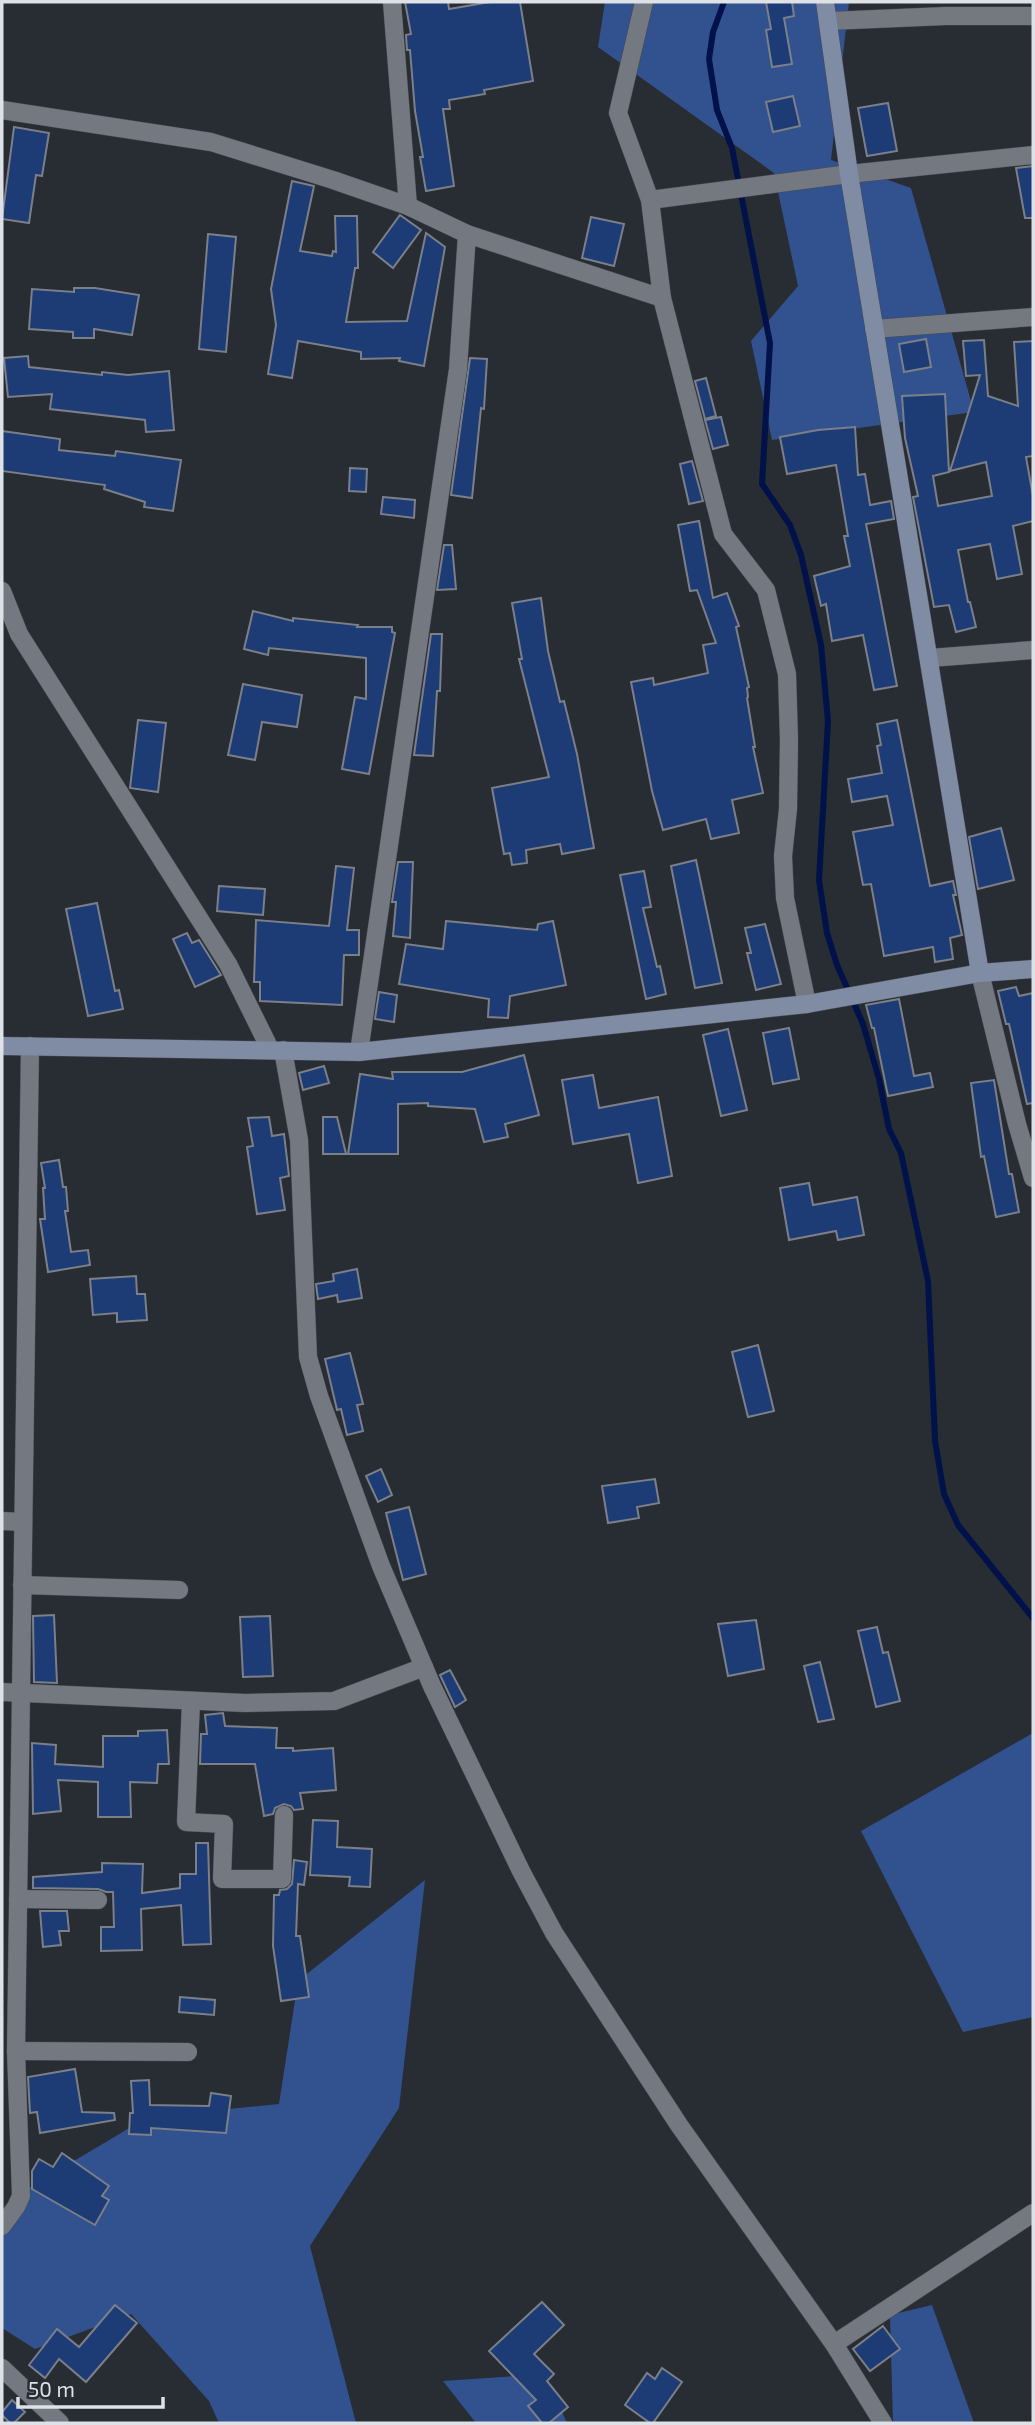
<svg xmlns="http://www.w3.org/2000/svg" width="1035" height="2425" viewBox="0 0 1035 2425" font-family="'Exo 2',sans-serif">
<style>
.forest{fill:#32528f}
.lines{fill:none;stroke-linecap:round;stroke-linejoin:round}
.stream{stroke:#001249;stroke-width:6}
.building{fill:#1d3b75;stroke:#7a7f88;stroke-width:2}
.street-casing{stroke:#464950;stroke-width:19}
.secondary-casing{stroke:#464950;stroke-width:19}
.street{stroke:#737881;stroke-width:18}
.secondary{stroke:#7f8ca4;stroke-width:18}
</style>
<rect width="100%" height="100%" fill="#282c33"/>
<!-- forest -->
<g class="forest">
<path d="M605,2H849L831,160L911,188L974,412L772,440L751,341L798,286L774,173L598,47Z"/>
<path d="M1033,1733V2017L963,2032L861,1831Z"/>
<path d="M425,1880L399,2108L310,2246L356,2423H219L209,2401L131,2314L35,2349L2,2328V2238L30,2187L148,2117L279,2104L298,1981Z"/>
<path d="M932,2305L974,2423H893L890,2315Z"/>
<path d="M545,2374L567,2423H476L443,2381Z"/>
</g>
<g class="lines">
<!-- stream -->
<path class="stream" d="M724,2L713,32L709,59L717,110L732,148L770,343L762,484L790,525L801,555L821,645L828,721L819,880L827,933L837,965L863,1024L879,1079L889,1129L901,1153L928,1281L935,1441L944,1494L958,1525L1033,1618"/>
</g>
<!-- building -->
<g class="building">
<path d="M405,2H448L449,9L490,2H520L533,81L484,90L485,94L449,100L450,109H443L454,186L426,191L420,157H423L415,111L410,50H407L406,35L411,34Z"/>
<path d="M766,2H792L794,16L784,18L792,64L772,67L766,30L771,29Z"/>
<path d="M793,96L800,126L773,132L766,102Z"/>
<path d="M888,103L897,151L867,156L858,108Z"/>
<path d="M14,127L49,133L42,176L36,175L29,223L2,219Z"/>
<path d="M1033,166V218H1025L1016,168Z"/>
<path d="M292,181L314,186L300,251L332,256L333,251L336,252L335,216H357L358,268H355L346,322L407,321L426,233L445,247L424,366L399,361L400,358L361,359V352L298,341L292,378L268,374L276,325L271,289Z"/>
<path d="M400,215L421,230L393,268L373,252Z"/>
<path d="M591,217L624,224L614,266L582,258Z"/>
<path d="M208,234L236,237L226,352L199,349Z"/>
<path d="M74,288H95L139,295L132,335L94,329V338H73V332L29,329L32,289L74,292Z"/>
<path d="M926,339L931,367L904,372L899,344Z"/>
<path d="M984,340L988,396L1018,406L1014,342L1033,341V456L1026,457L1033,496V521L1013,526L1022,574L997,579L990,544L958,550L968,602H970L976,627L956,632L949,605L934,607L913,497L918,496L905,438L902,396L945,394L949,472L933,476L938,506L992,496L986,462L950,471L980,375L966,376L963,341Z"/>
<path d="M28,356L29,367L102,375V372L128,375L169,371L174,430L146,432L145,420L50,409L52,394L8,397L4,358Z"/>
<path d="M470,358L487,359L484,409L481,408L472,498L451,495Z"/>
<path d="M706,378L716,416L705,419L695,381Z"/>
<path d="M721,417L728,445L713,449L705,420Z"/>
<path d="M855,427L858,475L865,474L870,505L891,501L894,519L866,524L897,686L874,690L863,635L832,641L826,604L821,606L814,576L850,566L844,536H848L836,465L787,474L780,437L818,430Z"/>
<path d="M2,431L60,439L59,450L115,456L116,451L181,460L173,511L144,507L145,502L104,489L105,485L2,471Z"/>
<path d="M692,461L703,501L689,504L680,464Z"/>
<path d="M350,468L367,469L366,492L349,491Z"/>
<path d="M383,497L415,500L414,518L381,514Z"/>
<path d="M699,521L713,598L727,593L739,626L736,627L749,687L747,688L748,697L747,698L755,747H753L763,793L732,800L739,833L711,839L706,819L663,830L652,791L631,682L653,678L654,685L708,673L703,645L716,643L697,590L690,591L678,525Z"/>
<path d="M444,545H452L456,589L437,590Z"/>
<path d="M541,598L548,651L560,702L564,701L577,754L594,848L562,854L560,844L526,850L527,863L512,865L510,853L504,854L492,788L549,777L519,659H522L512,603Z"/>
<path d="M253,611L293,621V618L358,625L357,627H392V632L395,633L369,774L342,769L355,697L366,699V658L269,648L268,655L244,649Z"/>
<path d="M431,634H442L440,691H437L433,756L414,755Z"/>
<path d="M243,684L302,695L297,727L262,722L255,760L228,755Z"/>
<path d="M138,720L166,723L158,792L130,788Z"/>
<path d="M897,720L930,886L953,881L956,895H953L962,935L950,938L953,959L935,962L933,947L884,956L871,884L863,885L853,832L893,825L887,796L852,802L848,779L882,773L877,746L881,745L877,724Z"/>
<path d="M1001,828L1014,880L978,889L969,837Z"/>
<path d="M696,860L722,983L695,988L671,866Z"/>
<path d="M398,862H413L410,938L393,936L396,902H392Z"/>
<path d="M336,866L354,868L347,930H359V955H344L342,1005L260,1001V982H254L256,920L329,926Z"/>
<path d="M644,871L651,907L643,908L657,967L660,966L666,994L646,999L620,875Z"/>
<path d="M219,886L265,889L263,915L217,911Z"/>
<path d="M97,903L115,991L119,990L123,1009L88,1016L66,909Z"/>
<path d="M446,921L537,930L538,924L553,921L566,985L510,996L508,1018L488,1017L489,999L399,984L406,944L443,949Z"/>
<path d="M765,924L781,984L756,990L747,953H751L745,928Z"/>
<path d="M187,933L192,943L199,940L221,975L195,987L173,939Z"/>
<path d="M1016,987L1019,996L1033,993V1103L1027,1104L1009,1024H1006L998,991Z"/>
<path d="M379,992L397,995L394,1022L375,1019Z"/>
<path d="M899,999L914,1076L930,1073L933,1087L888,1096L874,1028H872L866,1005Z"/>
<path d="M789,1028L799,1079L773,1084L763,1033Z"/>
<path d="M728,1029L747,1110L721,1116L703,1035Z"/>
<path d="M524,1055L539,1115L505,1124L508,1137L484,1142L475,1109L428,1106V1103L398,1104V1154H348L360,1074L393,1079L392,1072H462Z"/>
<path d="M324,1066L329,1083L303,1090L299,1073Z"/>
<path d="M593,1075L599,1108L658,1097L672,1176L638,1183L629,1134L573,1144L562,1080Z"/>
<path d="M994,1080L1009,1174H1012L1019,1212L996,1217L984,1156L981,1157L971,1083Z"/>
<path d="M269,1117L272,1136L284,1134L289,1176L280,1178L285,1210L257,1214L247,1147L253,1146L248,1118Z"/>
<path d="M323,1117H337L346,1154H323Z"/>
<path d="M59,1160L63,1187H66L68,1211H65L71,1252L88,1250L90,1265L48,1272L40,1219H45L43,1188H45L41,1163Z"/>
<path d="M809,1183L813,1205L857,1197L864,1235L838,1240L836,1231L789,1240L780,1188Z"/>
<path d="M357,1269L362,1298L338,1302L337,1295L318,1299L316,1284L334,1281L333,1274Z"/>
<path d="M136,1276L137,1294H145L147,1320L117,1322V1313L93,1315L90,1279Z"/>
<path d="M758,1345L774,1411L748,1417L732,1352Z"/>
<path d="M350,1353L363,1404L357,1405L363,1431L347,1435L341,1409L337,1410L325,1359Z"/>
<path d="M381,1469L392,1495L378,1502L366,1476Z"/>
<path d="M655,1479L659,1503L637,1507L639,1518L608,1523L602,1486Z"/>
<path d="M409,1507L426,1574L403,1580L386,1513Z"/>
<path d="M54,1615L57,1683L34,1682L33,1616Z"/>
<path d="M270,1616L273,1676L243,1677L240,1617Z"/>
<path d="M756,1620L764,1669L728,1676L718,1624Z"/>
<path d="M877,1627L883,1653L888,1652L900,1701L876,1707L858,1631Z"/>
<path d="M820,1662L834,1719L818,1722L804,1666Z"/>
<path d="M450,1670L466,1700L455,1707L440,1675Z"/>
<path d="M223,1713L225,1726L277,1728L276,1748H293V1751L333,1748L336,1790L300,1793L303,1809L294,1810L291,1806L284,1804L275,1808L273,1814L264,1816L255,1764H200L201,1734H207L205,1715Z"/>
<path d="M167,1730L169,1764H158L157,1783L130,1782L131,1817H98V1782L58,1780L61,1811L33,1814L32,1743L56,1745L55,1764L103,1767V1736H138V1731Z"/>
<path d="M313,1820L338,1821L337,1847L372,1849L370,1887L349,1886L350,1877L310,1875Z"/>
<path d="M196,1843H208L211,1944L183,1945L181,1905L141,1909L142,1950L101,1951V1927H114L113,1892H106L98,1889L33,1888V1877L102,1872V1863L143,1864L142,1893L180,1888V1874H196Z"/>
<path d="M294,1860L307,1862L304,1885L298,1884L296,1936H300L309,1997L281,2001L273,1946L274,1895H279L280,1890L287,1889L292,1884Z"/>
<path d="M40,1911H67L69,1931H59L61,1945L43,1947Z"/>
<path d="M180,1997L215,2000L214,2015L179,2012Z"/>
<path d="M75,2069L82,2112L114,2113L115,2120L40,2133L37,2112L30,2113L28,2077Z"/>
<path d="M149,2080L150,2105L209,2106L211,2093L231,2096L226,2133L151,2128V2135L129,2134L130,2113H133L131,2081Z"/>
<path d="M62,2153L109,2186L102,2196L109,2200L95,2225L32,2189V2171L39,2159L53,2167Z"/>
<path d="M542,2302L564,2325L534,2354L554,2374L547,2381L568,2407L549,2423H542L528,2406L536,2400L489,2351Z"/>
<path d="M115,2305L137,2323L86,2382L59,2359L45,2378L29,2365L57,2329L79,2347Z"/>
<path d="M883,2326L900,2349L870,2371L853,2349Z"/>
<path d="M662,2368L682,2382L653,2423H650L625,2405L647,2373L655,2379Z"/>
<path d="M12,2400L25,2412L14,2423H10L2,2415V2412Z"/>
</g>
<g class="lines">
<defs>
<g id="street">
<path d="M392,2L408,206"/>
<path d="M644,2L618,113L650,200L662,298L723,534L766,590L787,674L789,740L788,809L783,856L785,898L807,1004"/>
<path d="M829,21L945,16H1033"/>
<path d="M2,110L211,142L333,180L408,206L467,234L662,298"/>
<path d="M650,200L849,174L1033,155"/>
<path d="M874,329L1033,317"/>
<path d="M2,591L19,634L228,964L270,1049"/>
<path d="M930,658L1033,650"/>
<path d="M980,973L1017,1124L1033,1178"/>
<path d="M283,1050L299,1140L308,1357L319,1396L381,1566L432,1686L521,1871L554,1933L679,2125L834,2344L883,2423"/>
<path d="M359,1052L458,369L467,234"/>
<path d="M2,1521L23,1522"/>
<path d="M22,1585L179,1590"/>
<path d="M2,1692L245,1703L334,1701L424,1667"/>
<path d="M191,1701L186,1822L224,1824L222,1879H282L284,1815"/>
<path d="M18,1899L98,1900"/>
<path d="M16,2051L188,2052"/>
<path d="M2,2226L16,2207L21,2196L16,2051L30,1046"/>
<path d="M834,2344L1033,2213"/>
<path d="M2,2368L60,2423"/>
</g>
<g id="secondary">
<path d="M825,2L849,174L980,973"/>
<path d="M2,1046L359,1052L807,1004L980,973L1033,969"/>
</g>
</defs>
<!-- street casing -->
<use href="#street" class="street-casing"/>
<!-- secondary casing -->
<use href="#secondary" class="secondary-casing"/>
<!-- street -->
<use href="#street" class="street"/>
<!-- secondary -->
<use href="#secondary" class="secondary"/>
</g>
<!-- border -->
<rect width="1035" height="2425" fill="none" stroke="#dee1e6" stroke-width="7"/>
<!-- scale -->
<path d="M18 2397v10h145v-10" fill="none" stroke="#dee1e6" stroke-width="3.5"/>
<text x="28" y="2397" font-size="21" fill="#dee1e6" stroke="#282c33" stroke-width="5" paint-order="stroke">50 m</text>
</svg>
